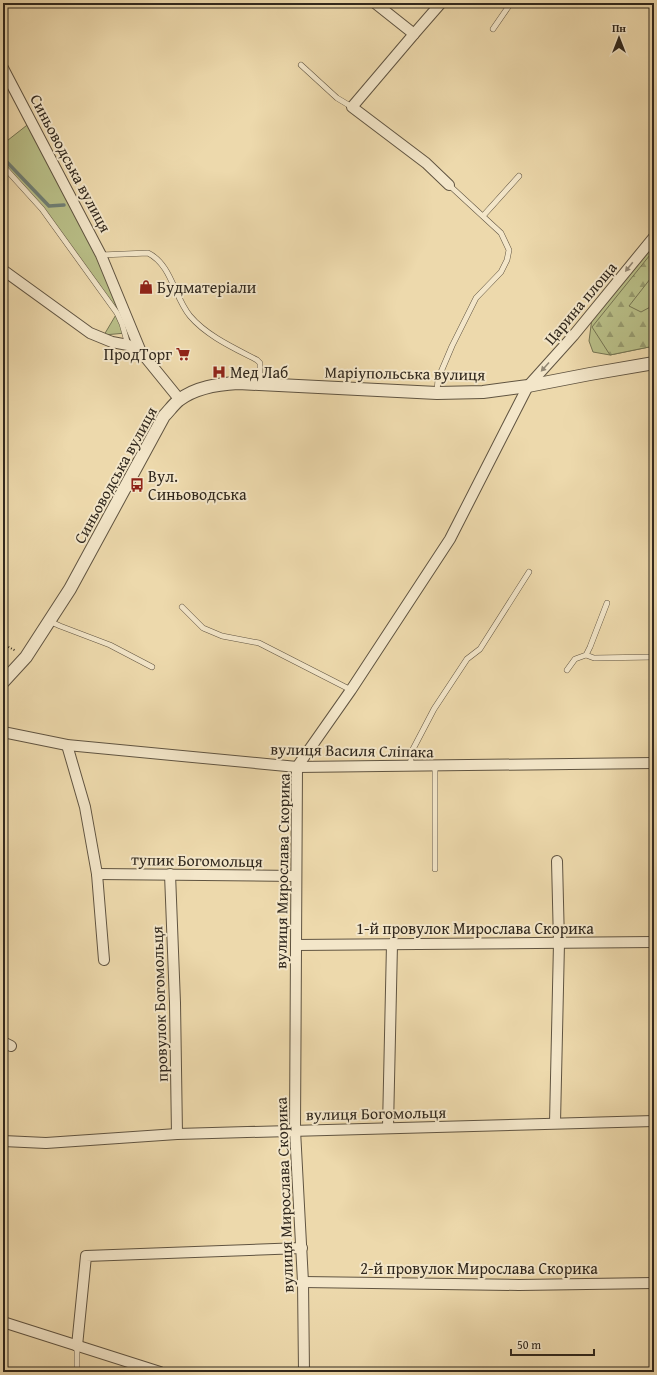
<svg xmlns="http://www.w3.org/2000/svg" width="657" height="1375" viewBox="0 0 657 1375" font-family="'Gentium Book Plus',serif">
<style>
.grass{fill:#b9bf88;stroke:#757452}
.forest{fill:url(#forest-firs);stroke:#757452}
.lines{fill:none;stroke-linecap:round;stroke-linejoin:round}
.stream{stroke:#707f75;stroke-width:3.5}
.service-casing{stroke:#605441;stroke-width:6}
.minor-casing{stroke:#605441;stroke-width:12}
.tertiary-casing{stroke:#605441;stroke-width:14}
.path{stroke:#31281d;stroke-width:2;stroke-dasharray:1 2;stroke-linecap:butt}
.service{stroke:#f3e6c9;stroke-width:5}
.minor{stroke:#f3e6c9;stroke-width:10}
.tertiary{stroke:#f3e6c9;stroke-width:12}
.oneway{fill:#928773}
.labels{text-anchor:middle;stroke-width:4;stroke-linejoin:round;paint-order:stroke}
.street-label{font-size:16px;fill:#31281d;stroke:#f3e6c9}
.poi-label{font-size:16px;fill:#31281d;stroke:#f3e6c9;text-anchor:start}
</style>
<defs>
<pattern id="forest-firs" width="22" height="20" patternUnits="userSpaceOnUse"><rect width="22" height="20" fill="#b9bf88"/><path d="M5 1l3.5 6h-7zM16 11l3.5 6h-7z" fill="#979b6f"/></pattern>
</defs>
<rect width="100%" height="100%" fill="#edd9ac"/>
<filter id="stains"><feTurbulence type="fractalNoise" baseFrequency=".005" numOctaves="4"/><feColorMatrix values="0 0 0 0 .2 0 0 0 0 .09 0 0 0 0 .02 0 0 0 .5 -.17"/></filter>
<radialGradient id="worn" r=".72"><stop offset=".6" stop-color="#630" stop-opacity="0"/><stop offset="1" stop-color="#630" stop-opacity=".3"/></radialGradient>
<!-- grass -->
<g class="grass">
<path d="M31,122L101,255L128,324L126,333L104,335L117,313L42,209L3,166V144Z"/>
<path d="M654,243V346L610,355L593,352L589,341L592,318Z"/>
</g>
<!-- forest -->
<path class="forest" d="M654,250V274L629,306L641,312L654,305V346L610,355L592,327Z"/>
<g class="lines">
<!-- stream -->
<path class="stream" d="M3,158L49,206L64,205"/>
<defs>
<g id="service">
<path d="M493,29L511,3"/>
<path d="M301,65L337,98L352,107"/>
<path d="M3,166L42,209L117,313L122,324L128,345"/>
<path d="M483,216L519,176"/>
<path d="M101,255L148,253C172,265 174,297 190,316C207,336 234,348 257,360L260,363V383"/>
<path d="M437,392L438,379L452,346L476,298L501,272L507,260L509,250L501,233L449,185"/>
<path d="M182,607L203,628L222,636L259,643L351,690"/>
<path d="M49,621L60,626L110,645L152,667"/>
<path d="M586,655L594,658L654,657"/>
<path d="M567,670L575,659L586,655L590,647L607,603"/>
<path d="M410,767L412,751L434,709L467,659L480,649L529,572"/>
<path d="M435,869V766"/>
<path d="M77,1372V1346"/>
</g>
<g id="minor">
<path d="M375,3L414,34L352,107L426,163L449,185"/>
<path d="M414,34L441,3"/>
<path d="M3,68L101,255L141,352L180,400"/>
<path d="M3,270L90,333L112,342L128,345L141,352"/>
<path d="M3,732L67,745L297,767L654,763"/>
<path d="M67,745L85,807L97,874L104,960"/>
<path d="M97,874L296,876"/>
<path d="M170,874L175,1003L177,1134"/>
<path d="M296,945L654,942"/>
<path d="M3,1042L11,1046"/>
<path d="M555,1123L559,943L557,861"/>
<path d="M388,1127L392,944"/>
<path d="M3,1141L46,1143L177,1134L654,1121"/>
<path d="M303,1282L519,1285L654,1283"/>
<path d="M3,1322L160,1372"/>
<path d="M77,1346L86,1256L302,1248"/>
<path d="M304,1372L303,1282L295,1130L297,767L351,690L450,539L528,386L573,336L654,237"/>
</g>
<path id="tertiary" d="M3,682L26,657L70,589L164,416C169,411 173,405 179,400C196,387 218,384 238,383L437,393L483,392L528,386L590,374L654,363"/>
</defs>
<!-- service casing -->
<use href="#service" class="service-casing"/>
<!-- minor casing -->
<use href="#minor" class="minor-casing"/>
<!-- tertiary casing -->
<use href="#tertiary" class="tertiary-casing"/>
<!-- path -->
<path class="path" d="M3,644L16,651"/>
<!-- service -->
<use href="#service" class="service"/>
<!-- minor -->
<use href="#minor" class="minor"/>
<!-- tertiary -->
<use href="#tertiary" class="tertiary"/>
</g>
<!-- one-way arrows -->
<defs><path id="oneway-solid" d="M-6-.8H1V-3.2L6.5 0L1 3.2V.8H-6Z"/></defs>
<g class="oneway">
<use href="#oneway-solid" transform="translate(629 267) rotate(129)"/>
<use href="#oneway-solid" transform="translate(545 367) rotate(132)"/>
</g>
<!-- icons -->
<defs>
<symbol id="shop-bare" viewBox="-9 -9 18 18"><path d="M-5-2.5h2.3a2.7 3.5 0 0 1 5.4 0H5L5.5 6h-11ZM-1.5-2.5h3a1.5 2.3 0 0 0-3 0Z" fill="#8f2418" stroke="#f3e6c9" stroke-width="2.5" paint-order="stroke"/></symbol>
<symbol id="supermarket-bare" viewBox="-9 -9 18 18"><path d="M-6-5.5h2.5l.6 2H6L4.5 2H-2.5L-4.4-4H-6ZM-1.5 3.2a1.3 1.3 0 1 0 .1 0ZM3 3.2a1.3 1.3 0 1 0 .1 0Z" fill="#8f2418" stroke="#f3e6c9" stroke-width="2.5" paint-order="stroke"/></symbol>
<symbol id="hospital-bare" viewBox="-9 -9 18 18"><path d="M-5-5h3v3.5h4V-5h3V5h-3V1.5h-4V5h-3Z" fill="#8f2418" stroke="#f3e6c9" stroke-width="2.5" paint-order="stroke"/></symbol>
<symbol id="bus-bare" viewBox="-9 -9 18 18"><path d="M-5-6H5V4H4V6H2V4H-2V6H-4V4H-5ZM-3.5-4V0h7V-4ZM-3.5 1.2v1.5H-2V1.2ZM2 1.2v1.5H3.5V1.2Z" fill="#8f2418" stroke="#f3e6c9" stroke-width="2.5" paint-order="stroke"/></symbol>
</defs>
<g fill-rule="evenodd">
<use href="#shop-bare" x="136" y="277" width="20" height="20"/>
<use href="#supermarket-bare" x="173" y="344" width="20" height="20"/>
<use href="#hospital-bare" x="209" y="362" width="20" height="20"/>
<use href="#bus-bare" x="127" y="475" width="20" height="20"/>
</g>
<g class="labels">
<!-- street labels -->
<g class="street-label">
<text transform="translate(71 163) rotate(62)" y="6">Синьоводська вулиця</text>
<text transform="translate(580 303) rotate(-50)" y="6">Царина площа</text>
<text transform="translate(405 373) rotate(1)" y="6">Маріупольська вулиця</text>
<text transform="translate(115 475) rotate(-61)" y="6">Синьоводська вулиця</text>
<text transform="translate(352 750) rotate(1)" y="6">вулиця Василя Сліпака</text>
<text transform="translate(197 860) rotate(1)" y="6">тупик Богомольця</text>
<text transform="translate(282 871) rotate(-89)" y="6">вулиця Мирослава Скорика</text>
<text x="475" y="934">1-й провулок Мирослава Скорика</text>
<text transform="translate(159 1004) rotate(-92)" y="6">провулок Богомольця</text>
<text transform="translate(376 1113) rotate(-1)" y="6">вулиця Богомольця</text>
<text transform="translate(284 1195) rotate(-92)" y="6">вулиця Мирослава Скорика</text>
<text x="479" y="1274">2-й провулок Мирослава Скорика</text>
</g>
<!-- poi labels -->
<g class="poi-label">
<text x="157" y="293">Будматеріали</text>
<text x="172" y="360" text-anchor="end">ПродТорг</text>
<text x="230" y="378">Мед Лаб</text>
<text x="148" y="482">Вул.<tspan x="148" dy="18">Синьоводська</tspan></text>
</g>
</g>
<!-- margin -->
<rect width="657" height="1375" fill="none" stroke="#edd9ac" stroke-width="16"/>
<rect x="4" y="4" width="649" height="1367" fill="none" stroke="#31281d" stroke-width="2"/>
<rect x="8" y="8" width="641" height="1359" fill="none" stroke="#31281d"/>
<!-- north arrow -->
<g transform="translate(619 38)" stroke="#f3e6c9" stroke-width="3" paint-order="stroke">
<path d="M0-3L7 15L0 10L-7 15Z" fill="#31281d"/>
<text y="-6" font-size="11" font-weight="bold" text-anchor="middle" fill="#31281d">Пн</text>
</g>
<!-- scale -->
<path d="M511 1349v6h83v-6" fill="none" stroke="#31281d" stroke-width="2"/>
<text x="517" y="1349" font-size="12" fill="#31281d" stroke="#f3e6c9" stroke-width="3" paint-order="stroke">50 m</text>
<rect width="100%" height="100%" filter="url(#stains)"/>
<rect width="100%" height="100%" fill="url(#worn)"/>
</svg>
